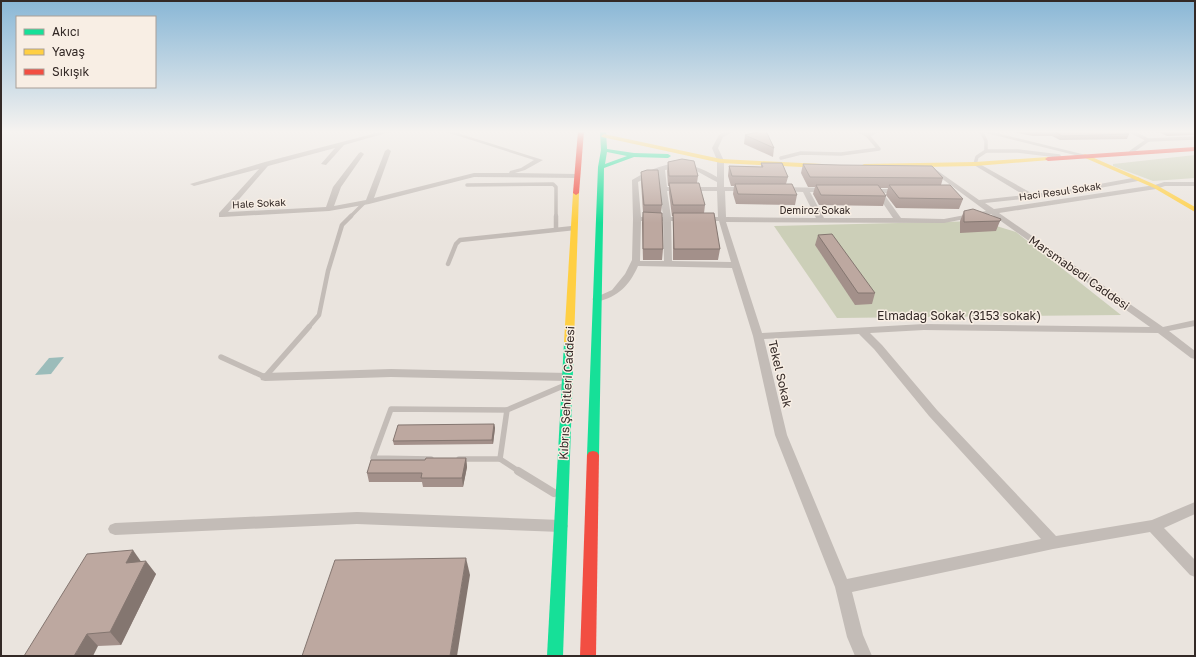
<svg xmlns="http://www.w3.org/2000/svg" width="1196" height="657" viewBox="0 0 1196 657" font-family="'Golos Text',sans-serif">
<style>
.green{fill:#cccfb8}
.water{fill:#9bbcba}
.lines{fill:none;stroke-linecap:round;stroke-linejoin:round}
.lane-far3{stroke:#c3bcb7;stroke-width:3.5}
.lane-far2{stroke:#c3bcb7;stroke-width:4.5}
.lane-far1{stroke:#c3bcb7;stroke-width:5.5}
.lane{stroke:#c3bcb7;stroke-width:8}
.street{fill:#c3bcb7;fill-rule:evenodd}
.fast{fill:#16e098;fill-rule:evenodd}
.slow{fill:#ffcf43;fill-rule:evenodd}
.jam{fill:#f24e42;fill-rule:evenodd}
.wall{fill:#a3908a}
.shaded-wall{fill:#847670}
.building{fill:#bda8a0;stroke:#847670}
.labels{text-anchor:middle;stroke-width:3;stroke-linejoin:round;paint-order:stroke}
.far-street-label{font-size:10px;fill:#332926;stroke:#f8eee4}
.street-label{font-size:12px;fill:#332926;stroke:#f8eee4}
</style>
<rect width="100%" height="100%" fill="#eae4de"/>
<!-- green -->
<g class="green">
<path d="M1195,155V178L1153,181L1113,166V164Z"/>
<path d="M980,221L1016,232L1121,315L837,318L774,226Z"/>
</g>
<!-- water -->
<path class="water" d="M64,357L51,374L35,375L49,358Z"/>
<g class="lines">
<!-- lane-far3 -->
<g class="lane-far3">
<path d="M1130,131L1148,140L1195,138"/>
<path d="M986,151H1018L1059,156"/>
<path d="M1131,152L1148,140"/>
<path d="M781,158L801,153L841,154L879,149L868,136"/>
<path d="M975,164L977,157L986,151V141L981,131"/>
<path d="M467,185L553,184L556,187V217"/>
<path d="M350,217L364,203"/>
</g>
<!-- lane-far2 -->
<g class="lane-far2">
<path d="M556,216V229"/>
<path d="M448,264L456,244L460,240L574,228"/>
<path d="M308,328L319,315L328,271L342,225L351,216"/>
</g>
<!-- lane-far1 -->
<g class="lane-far1">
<path d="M221,357L265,377L309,327"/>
<path d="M431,459L373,458L391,409L507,410"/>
<path d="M459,459H500"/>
<path d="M520,472L500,459L507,410L563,386"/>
</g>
<!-- lane -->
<path class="lane" d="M518,471L554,493"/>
<!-- street -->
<g class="street">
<path d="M384,131H393L344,145L326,165L321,164L335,148L268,166L228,212L326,207L333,187L359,153L361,152L364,154L341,187L334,206L366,200L385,151L388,149L391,151L374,198L474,173H509L510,171L521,168L534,160L443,131H451L543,160L525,170L515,173L577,174L580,176L577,178L474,177L369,204L329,211L222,217H219V213L259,169L194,186L190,184L265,162Z"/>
<path d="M728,131H735L723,137L718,148L724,161V187H747L751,189L747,191H725L726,217L816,218L803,192L778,191V187H781L830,188L831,190L827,192H810L824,218H893L876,193H866V189H904V193H883L901,218L944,219L986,211L926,167V165L928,164L979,200L1024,195L974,165L973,164L976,162L1033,194L1061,191L1138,177L1141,179L1138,181L1061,195L985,203L994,209L1155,185L1164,182H1195V186H1165L1156,189L999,213L1163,327L1195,320V326L1169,331L1195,351V359L1191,358L1158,333L924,330L870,333L882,345L937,410L1056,536L1152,520L1195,502V514L1164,528L1195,560V577L1190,575L1150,532L1053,549L852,592L863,635L872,656H855L847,637L835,587L775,435L753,336L732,268L638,266C629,286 619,296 597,302L592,299L612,290L625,274L632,260L633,219L632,180C665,161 683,157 717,177V160L712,148L719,135ZM683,167C696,169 705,176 717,182V187H667L665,170ZM658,172L663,217H641L638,182ZM667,191H717L718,217H703L699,219L703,221H719L731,262L672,261L671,221H687L691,219L687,217H671ZM991,214L1150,327L924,324L762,333L726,222L944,223ZM641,221H663L664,261H640ZM859,334L874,349L929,416L1041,539L847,579L787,435L764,339Z"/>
<path d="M856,131H863L868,133L872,131H879L868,138Z"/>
<path d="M978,131H988L1086,155L1083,157Z"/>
<path d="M391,369L568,373L572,374L573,377L572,380L568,381L391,377L265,381L261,380L260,377L261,374L265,373Z"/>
<path d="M357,512L561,520L566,522L568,526L566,530L561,532L357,524L115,535L110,533L108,529L110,525L115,523Z"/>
</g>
<!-- fast -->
<g class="fast">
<path d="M600,131H606L607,149L634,153L668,154L671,156L668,158L634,157L604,168L599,455L597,458L593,459L589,458L587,455L598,167L601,150ZM607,152L627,156L605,164Z"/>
<path d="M569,339L574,342L563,656H547L564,342Z"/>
</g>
<!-- slow -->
<g class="slow">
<path d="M604,134L721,159L822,164L825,166L822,168L721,163L602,137L601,136Z"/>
<path d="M1085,154L1158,186L1195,207V212L1154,188L1083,157L1082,156Z"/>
<path d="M1048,157L1050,158V160L975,166L864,168L861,166L864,164L975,162Z"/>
<path d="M576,191L579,193L574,342L569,345L564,342L573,193Z"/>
</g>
<!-- jam -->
<g class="jam">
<path d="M578,131H584L579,193L576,195L573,193Z"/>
<path d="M1195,147V151L1048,161L1045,159L1048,157Z"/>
<path d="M593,451L597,452L599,455L596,656H580L587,455L589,452Z"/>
</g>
</g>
<!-- wall -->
<g class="wall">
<path d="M1007,131H1123L1129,134L1127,139L1060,140L1052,136H1033Z"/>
<path d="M1156,131H1195V133L1194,135L1167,136Z"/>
<path d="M745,135L774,148L773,157L744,144Z"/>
<path d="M668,162L698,176L697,183L705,205L704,213L720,249L718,260H673V216H672L669,193V186H668L667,171Z"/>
<path d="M761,163L788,177L786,184L797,195L795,205L736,204L733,194L734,186H731L728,176L729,166L761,167Z"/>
<path d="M803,164L943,178L941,185L963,199L959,209L896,208L886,195L888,188H880L886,196L883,206L819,205L813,194L815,187H808L801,173Z"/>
<path d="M641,172L662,205L661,213L663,249L662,260H643L642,223L643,212L641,182Z"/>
<path d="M964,211L1000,221L996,231L960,233V221Z"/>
<path d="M818,235L875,293L872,304L855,305L815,245Z"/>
<path d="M494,424L495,428L493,444L394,445L393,441Z"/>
<path d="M466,458L467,467L463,487H423L422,482H369L367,473Z"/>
<path d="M141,562L156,574L121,645L98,646L24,656Z"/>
</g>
<!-- shaded-wall -->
<g class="shaded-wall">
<path d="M494,424L495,428L493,444L492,440Z"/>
<path d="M466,458L467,467L463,487L462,478Z"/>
<path d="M133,550L142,563H126Z"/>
<path d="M466,558L470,575L457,656H450Z"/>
<path d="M146,561L156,574L121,645L110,632Z"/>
<path d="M87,634L98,646L93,656H74Z"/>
</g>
<!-- building -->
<g class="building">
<path d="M761,131H766L774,148L745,135Z"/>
<path d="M1030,131H1123L1129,134L1062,136L1054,131L1035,132Z"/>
<path d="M682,159L694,161L698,176H669L668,162Z"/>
<path d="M761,163H782L788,177L732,176L729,166L763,167Z"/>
<path d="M803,164L840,165L932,166L943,178L810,177Z"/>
<path d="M647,170H658L662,205H644L641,172Z"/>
<path d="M669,183H699L705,205H673Z"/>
<path d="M735,184H792L797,195L738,194Z"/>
<path d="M816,185H878L886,196L821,195Z"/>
<path d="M889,185H950L963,199L899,198Z"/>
<path d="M973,209L1001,219L1000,221L964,222V211Z"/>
<path d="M643,212L662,213L663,249H643Z"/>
<path d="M673,213H714L720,249H674Z"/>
<path d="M832,234L875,293H858L818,235Z"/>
<path d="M494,424L492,440L393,441L398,425Z"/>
<path d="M426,458H466L462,478H421L422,473H367L371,460H425Z"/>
<path d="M133,550L126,563L146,561L110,632L87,634L74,656H24L87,554Z"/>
<path d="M466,558L450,656H302L335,560Z"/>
</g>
<!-- sky -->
<linearGradient id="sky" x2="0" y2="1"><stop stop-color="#89b7d6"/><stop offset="0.59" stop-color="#f6f3f0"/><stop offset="1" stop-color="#f6f3f0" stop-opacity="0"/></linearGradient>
<rect width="1196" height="223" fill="url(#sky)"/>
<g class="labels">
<!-- far-street labels -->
<g class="far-street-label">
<text transform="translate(1060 191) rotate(-8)" y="4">Haci Resul Sokak</text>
<text transform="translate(259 203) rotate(-3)" y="4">Hale Sokak</text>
<text x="815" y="214">Demiroz Sokak</text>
</g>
<!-- street labels -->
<g class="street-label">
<text transform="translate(1079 273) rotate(35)" y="4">Marsmabedi Caddesi</text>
<text x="959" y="320">Elmadağ Sokak (3153 sokak)</text>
<text transform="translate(780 374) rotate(77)" y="4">Tekel Sokak</text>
<text transform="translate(567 393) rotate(-87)" y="4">Kıbrıs Şehitleri Caddesi</text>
</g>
</g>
<!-- border -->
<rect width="1196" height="657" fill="none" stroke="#332926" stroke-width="4"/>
<!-- legend -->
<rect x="16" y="16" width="140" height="72" fill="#f8eee4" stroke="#a99f98"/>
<rect x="24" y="29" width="20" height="6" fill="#16e098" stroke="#a99f98"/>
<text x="52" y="36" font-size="12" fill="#332926">Akıcı</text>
<rect x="24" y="49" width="20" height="6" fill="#ffcf43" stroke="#a99f98"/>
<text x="52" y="56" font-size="12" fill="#332926">Yavaş</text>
<rect x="24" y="69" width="20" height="6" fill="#f24e42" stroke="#a99f98"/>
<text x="52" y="76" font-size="12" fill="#332926">Sıkışık</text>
</svg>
